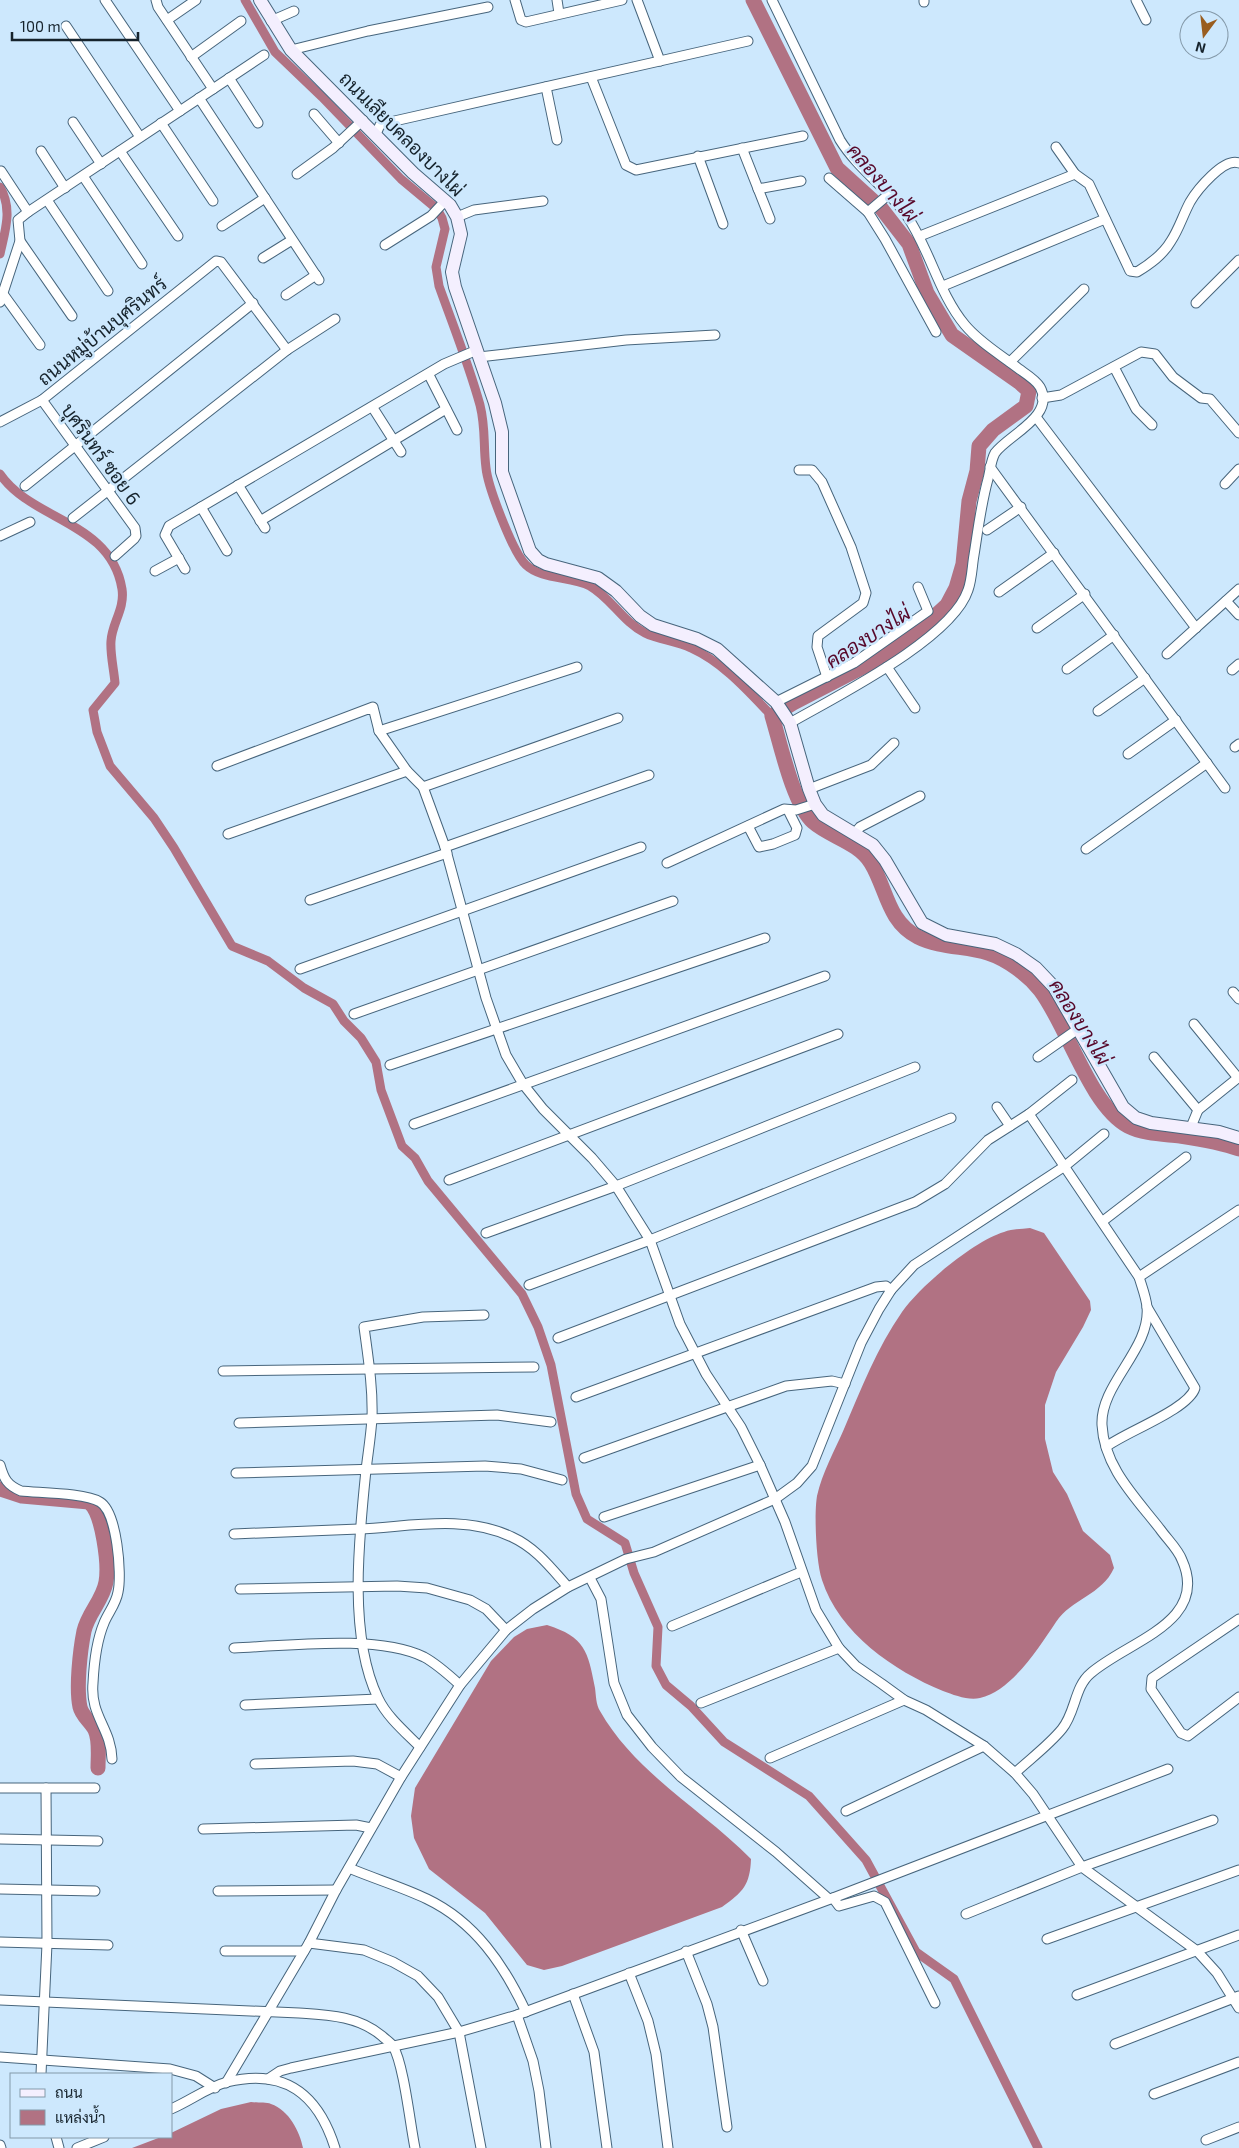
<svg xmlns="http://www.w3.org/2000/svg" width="1239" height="2148" viewBox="0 0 1239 2148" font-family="'Exo 2',Sarabun,sans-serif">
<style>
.water{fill:#b17283}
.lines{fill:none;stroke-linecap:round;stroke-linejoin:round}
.canal{stroke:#b17283;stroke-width:9}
.river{stroke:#b17283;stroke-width:15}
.street-casing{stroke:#47657c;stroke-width:11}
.secondary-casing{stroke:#47657c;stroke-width:14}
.street{stroke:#fff;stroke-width:9}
.secondary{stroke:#f4effe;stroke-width:12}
.labels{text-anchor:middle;stroke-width:5;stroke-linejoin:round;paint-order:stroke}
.street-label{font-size:19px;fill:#16232c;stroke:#cde8fd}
.water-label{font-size:20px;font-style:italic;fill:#57082a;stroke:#cde8fd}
</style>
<rect width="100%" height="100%" fill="#cde8fd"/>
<!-- water -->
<g class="water">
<path d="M1030,1228L1044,1233L1090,1301L1091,1310L1083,1327L1056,1372L1045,1405V1439L1053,1472L1067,1494L1083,1531L1110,1555L1114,1568C1102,1595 1071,1599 1056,1622C1039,1647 1012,1691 980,1698C969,1701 954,1695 943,1691C894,1671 839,1633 822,1580C816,1562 814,1514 817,1496C822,1473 835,1450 844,1429C861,1389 877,1348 902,1312C921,1285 974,1241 1004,1232C1012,1229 1021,1229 1030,1228Z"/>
<path d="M547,1625C585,1637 588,1651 595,1688C596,1695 596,1705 600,1711C636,1774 702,1809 751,1859C750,1885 743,1892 722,1907L562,1966L544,1970L527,1965L485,1913L429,1869L414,1838L411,1816L415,1788L491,1661L514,1637L527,1629Z"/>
<path d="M251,2102C257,2103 266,2102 271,2104C289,2110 300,2132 303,2148H132L161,2137H171V2133L221,2109Z"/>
</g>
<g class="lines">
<!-- canal -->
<g class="canal">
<path d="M245,0L275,52L322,97L401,179L437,209L442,218L445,229L436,267L439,286C453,325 469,365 480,405C486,429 483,445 486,468C488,487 513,553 526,565C542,580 571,576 590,586C611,598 623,622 645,633C659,640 677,641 691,648C724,663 748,691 772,716"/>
<path d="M0,187C13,209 5,231 0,254"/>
<path d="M0,474C32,521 111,521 122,589C125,609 112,623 111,641C110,654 114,670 115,683L93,710L97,732L110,766L154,818L174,848L232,946L268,961L304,988L333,1004L344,1021L361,1038L376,1062L381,1090L402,1146L415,1158L428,1181L522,1294L538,1327L551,1365L576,1494L587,1519L625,1543L634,1573L658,1627L656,1666L666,1685L691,1706L724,1742L809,1796L866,1860L916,1952L954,1979L1038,2148"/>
</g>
<!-- river -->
<g class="river">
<path d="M753,0L837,168L881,208L909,244L927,293L952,335L1019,382L1029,391L1026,406L993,430L979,446L977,471L969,501L963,564L956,588L947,605L911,638L878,659L793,703L772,716C780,742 793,804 813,822C830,837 858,842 871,863C887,889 887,921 918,937C940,948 966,946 988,953C1007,959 1028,975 1040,990C1067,1025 1090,1106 1128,1126C1144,1134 1163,1134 1180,1136C1200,1139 1220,1142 1239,1149"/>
<path d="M0,1489L22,1496L89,1502C103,1513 109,1565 106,1582C103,1600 88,1613 84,1631C80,1651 76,1688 80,1707C82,1716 91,1722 95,1730C100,1740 98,1756 98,1768"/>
</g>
<defs>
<g id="street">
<path d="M105,0L180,111"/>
<path d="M156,0L158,7L213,89"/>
<path d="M515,0L521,20L526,22L622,0"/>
<path d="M557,0L559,13"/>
<path d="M637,0L660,61"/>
<path d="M772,0L840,140C858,169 887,188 907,216C930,250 939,294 965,325C980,343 1001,355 1019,369C1026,374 1036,380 1040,387C1056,416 1008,435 995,453C991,460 990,471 988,479C981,504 978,530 974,555C972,566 972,579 968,590C952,639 835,697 790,723"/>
<path d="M1136,0L1146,20"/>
<path d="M924,2V0"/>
<path d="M167,20L196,0"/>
<path d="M271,21L294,11"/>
<path d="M66,26L140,137"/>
<path d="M291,50L368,31L488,7"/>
<path d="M191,57L241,21"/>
<path d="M591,77L626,165L636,170L803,136"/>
<path d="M229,78L258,123"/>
<path d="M546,87L557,140"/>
<path d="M199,98L319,280"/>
<path d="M314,114L339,143"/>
<path d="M73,122L101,164"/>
<path d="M161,123L213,201"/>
<path d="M376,134L380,125L390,122L748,41"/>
<path d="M1056,147L1075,174L1089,184L1130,271L1137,272C1150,264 1163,255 1171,241C1179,229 1183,215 1190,202C1197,190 1224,157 1239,163"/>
<path d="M742,148L770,219"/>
<path d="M41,151L65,188"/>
<path d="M120,151L178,236"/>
<path d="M698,156L723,224"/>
<path d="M1,171L28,212L264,55"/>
<path d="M297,174L333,148L363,120"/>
<path d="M83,176L142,264"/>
<path d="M829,178L868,212"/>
<path d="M758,189L801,181"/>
<path d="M888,195L868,212L885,239L936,332"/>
<path d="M47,200L108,291"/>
<path d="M457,217L474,210L543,201"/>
<path d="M222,226L265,198"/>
<path d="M920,236L1075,174"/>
<path d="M20,241L72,316"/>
<path d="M385,245L431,216L445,201"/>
<path d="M263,258L292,240"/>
<path d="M943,286L1105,219"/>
<path d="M3,294L40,345"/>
<path d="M286,295L316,275"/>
<path d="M0,302L20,241L18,220L28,212"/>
<path d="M1196,303L1239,260"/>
<path d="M479,357L626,340L715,335"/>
<path d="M1010,362L1084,289"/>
<path d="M1114,367L1136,409L1152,425"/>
<path d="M429,375L457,430"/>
<path d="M1042,398L1061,395L1141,352L1155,354L1173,377L1201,398L1210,399L1239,433"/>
<path d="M42,400L135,528L136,536L134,539L115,556"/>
<path d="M373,408L401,452"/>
<path d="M1036,417L1196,628"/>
<path d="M0,422L42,400L216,261L221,262L287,350"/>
<path d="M990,467L1225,788"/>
<path d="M799,470H812L822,482L851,547L866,593L863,603L818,636L817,647L827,677"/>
<path d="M1225,484L1239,469"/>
<path d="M238,485L265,528"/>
<path d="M25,486L253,303"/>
<path d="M201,507L227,551"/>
<path d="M73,518L287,350L335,319"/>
<path d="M260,521L446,409"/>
<path d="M987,530L1021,507"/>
<path d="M0,536L30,522"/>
<path d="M185,569L165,535L169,526L444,364L477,350"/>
<path d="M155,571L179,558"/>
<path d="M999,592L1054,553"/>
<path d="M1226,601L1239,615"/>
<path d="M1037,628L1085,594"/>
<path d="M1167,654L1239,589"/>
<path d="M887,667L915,708"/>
<path d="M1067,669L1114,635"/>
<path d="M1232,670L1239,664"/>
<path d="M776,702L854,663L928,611L918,587"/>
<path d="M1098,711L1145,678"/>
<path d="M379,731L577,667"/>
<path d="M1235,747L1239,744"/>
<path d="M1128,754L1176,720"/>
<path d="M217,766L373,707L379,731L407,771L423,787L445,847L486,998L506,1055L523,1084L543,1109L592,1158L616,1186L650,1240L680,1324L706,1374L741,1427L760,1465L785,1522L816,1610L839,1648L856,1666L882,1684L904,1700L926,1710L984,1746L1015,1773L1033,1794L1082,1867L1197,1951L1217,1973L1239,2008"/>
<path d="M423,787L618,718"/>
<path d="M809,789L871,765L894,743"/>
<path d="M748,826L759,847L773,844L795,835L797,828L788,810"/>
<path d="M855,833L860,827L920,796"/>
<path d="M228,834L407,771"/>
<path d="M445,847L649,775"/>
<path d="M1086,849L1207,763"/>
<path d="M667,863L784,809L796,810L815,804"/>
<path d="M310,900L447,853"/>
<path d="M300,969L641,847"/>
<path d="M1233,992L1239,999"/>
<path d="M354,1014L673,901"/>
<path d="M1194,1024L1238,1078"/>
<path d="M1038,1057L1078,1029"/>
<path d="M1154,1057L1198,1110"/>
<path d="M390,1065L765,938"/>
<path d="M997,1107L1010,1126"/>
<path d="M414,1124L825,976"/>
<path d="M1191,1127L1198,1110L1239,1077"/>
<path d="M449,1180L838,1034"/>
<path d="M1103,1221L1186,1157"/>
<path d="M486,1233L616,1186L915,1067"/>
<path d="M1139,1277L1239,1210"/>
<path d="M529,1285L650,1240L951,1118"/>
<path d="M558,1338L915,1202L945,1184L988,1140L1029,1114L1072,1080"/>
<path d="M223,1371L534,1367"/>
<path d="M576,1397L876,1287L886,1286L891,1290"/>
<path d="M239,1423L497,1415L551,1422"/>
<path d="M1106,1447C1125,1432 1188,1410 1195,1388L1147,1307"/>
<path d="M584,1458L786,1386L832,1381L845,1384"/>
<path d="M0,1465C4,1479 7,1485 21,1491C40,1493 85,1493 100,1502C117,1512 122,1574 118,1592C116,1604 108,1613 104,1623C96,1642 94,1663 93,1683C90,1716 111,1728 112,1759"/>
<path d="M236,1473L485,1466L521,1469L562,1480"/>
<path d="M604,1517L760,1465"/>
<path d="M234,1534C275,1532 317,1531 359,1529C409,1527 464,1514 512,1537C536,1548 551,1568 568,1587"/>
<path d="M590,1578L601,1599L614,1683L627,1715L652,1747L681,1777L776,1852L829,1899"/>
<path d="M240,1589L397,1586L427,1588L470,1600L486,1609L506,1630"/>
<path d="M1239,1619L1152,1678L1151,1689L1181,1733L1188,1736L1239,1697"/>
<path d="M672,1626L801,1572"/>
<path d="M234,1648C286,1646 377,1634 424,1657C437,1664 449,1675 460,1685"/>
<path d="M701,1703L839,1648"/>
<path d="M245,1705L378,1699"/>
<path d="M420,1747C405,1732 387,1717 378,1698C348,1636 359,1538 366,1470C368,1453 371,1435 372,1418C373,1387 368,1357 364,1327L423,1317L484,1315"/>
<path d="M770,1758L904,1700"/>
<path d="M255,1764L353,1761L377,1764L401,1777"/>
<path d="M1015,1773C1030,1759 1049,1745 1062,1729C1076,1712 1074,1687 1091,1673C1128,1641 1210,1622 1182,1560C1178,1549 1167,1539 1160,1529C1136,1498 1104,1467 1102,1425C1100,1384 1151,1349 1147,1307C1146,1297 1142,1287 1139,1277L1029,1114"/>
<path d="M0,1788H95"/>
<path d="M846,1811L984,1746"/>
<path d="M203,1829L356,1825L371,1828"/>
<path d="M0,1839L98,1841"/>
<path d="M349,1868C375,1879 402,1887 427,1899C475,1922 504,1965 526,2012"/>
<path d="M0,1889L95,1891"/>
<path d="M218,1891L336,1890"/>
<path d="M833,1898L839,1906L874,1896L885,1902L935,2003"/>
<path d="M966,1914L1082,1867L1213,1820"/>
<path d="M741,1930L763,1981"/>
<path d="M1047,1939L1239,1870"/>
<path d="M0,1942L108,1945"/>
<path d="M309,1943L364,1950L393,1962L418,1976L438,1997L459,2032L481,2148"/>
<path d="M225,1951H304"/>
<path d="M686,1951L707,2004L713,2027L727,2127"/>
<path d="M629,1973L648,2021L656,2054L668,2148"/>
<path d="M573,1994L594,2052L607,2148"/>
<path d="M1077,1995L1239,1935"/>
<path d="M0,2000L299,2013C329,2015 358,2016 382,2036C385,2039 391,2043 393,2046C404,2065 410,2124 415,2148"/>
<path d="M517,2015L533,2061L539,2091L546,2148"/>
<path d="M1115,2044L1239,1996"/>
<path d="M0,2057L170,2069L196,2076L215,2088"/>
<path d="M41,2074L47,1944L46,1788"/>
<path d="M268,2079L280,2071L291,2068L459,2032L517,2015L833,1898L1168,1769"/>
<path d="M226,2083L309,1943L336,1890L401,1777L460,1685L506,1630L533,1609L568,1587L626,1559L654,1552L775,1499L797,1483L812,1466L861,1343L879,1309L891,1290L914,1265L1065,1166L1104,1134"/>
<path d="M1154,2094L1239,2062"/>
<path d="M171,2109C190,2101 208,2087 227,2082C285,2068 318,2094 335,2148"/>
<path d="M56,2137L59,2148"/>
<path d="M1206,2140L1239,2127"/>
<path d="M0,2145L1,2148"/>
<path d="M77,2148L104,2137"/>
</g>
<path id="secondary" d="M260,0L291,50L413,173L450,205L457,217L461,234L452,272L455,287L495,403L502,432V472L530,551L538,560L546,564L598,578L616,591L640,616L653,625L697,639L717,649L776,702L790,723L809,789L815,804L823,815L873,845L885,860L922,923L946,935L995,944L1016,954L1036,968L1054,987L1123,1107L1136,1118L1151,1123L1219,1132L1239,1138"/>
</defs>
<!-- street casing -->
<use href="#street" class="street-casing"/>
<!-- secondary casing -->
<use href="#secondary" class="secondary-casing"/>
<!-- street -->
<use href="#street" class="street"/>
<!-- secondary -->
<use href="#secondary" class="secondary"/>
</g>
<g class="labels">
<!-- street labels -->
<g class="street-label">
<text transform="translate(402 134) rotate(45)" y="7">ถนนเลียบคลองบางไผ่</text>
<text transform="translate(102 331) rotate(-39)" y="7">ถนนหมู่บ้านบุศรินทร์</text>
<text transform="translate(101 454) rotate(54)" y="7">บุศรินทร์ ซอย 6</text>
</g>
<!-- water labels -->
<g class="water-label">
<text transform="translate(883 183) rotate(49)" y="7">คลองบางไผ่</text>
<text transform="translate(868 637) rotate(-33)" y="7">คลองบางไผ่</text>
<text transform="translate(1080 1022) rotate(58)" y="7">คลองบางไผ่</text>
</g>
</g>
<!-- legend -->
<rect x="10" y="2073" width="162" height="65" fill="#cde8fd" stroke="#8499a9"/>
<rect x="20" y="2089" width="25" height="8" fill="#f4effe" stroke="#8499a9"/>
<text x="55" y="2098" font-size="15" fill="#16232c">ถนน</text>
<rect x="20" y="2110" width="25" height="15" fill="#b17283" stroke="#8499a9"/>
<text x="55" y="2123" font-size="15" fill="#16232c">แหล่งน้ำ</text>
<!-- north arrow -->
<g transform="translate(1204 35) rotate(195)"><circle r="24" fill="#cde8fd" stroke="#8499a9"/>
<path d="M0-4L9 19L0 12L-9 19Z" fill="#995d1f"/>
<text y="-8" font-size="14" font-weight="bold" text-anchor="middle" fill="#16232c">N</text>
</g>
<!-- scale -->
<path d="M12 32v8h126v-8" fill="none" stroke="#16232c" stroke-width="2.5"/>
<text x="20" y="32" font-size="15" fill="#16232c" stroke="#cde8fd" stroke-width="4" paint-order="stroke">100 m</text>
</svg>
